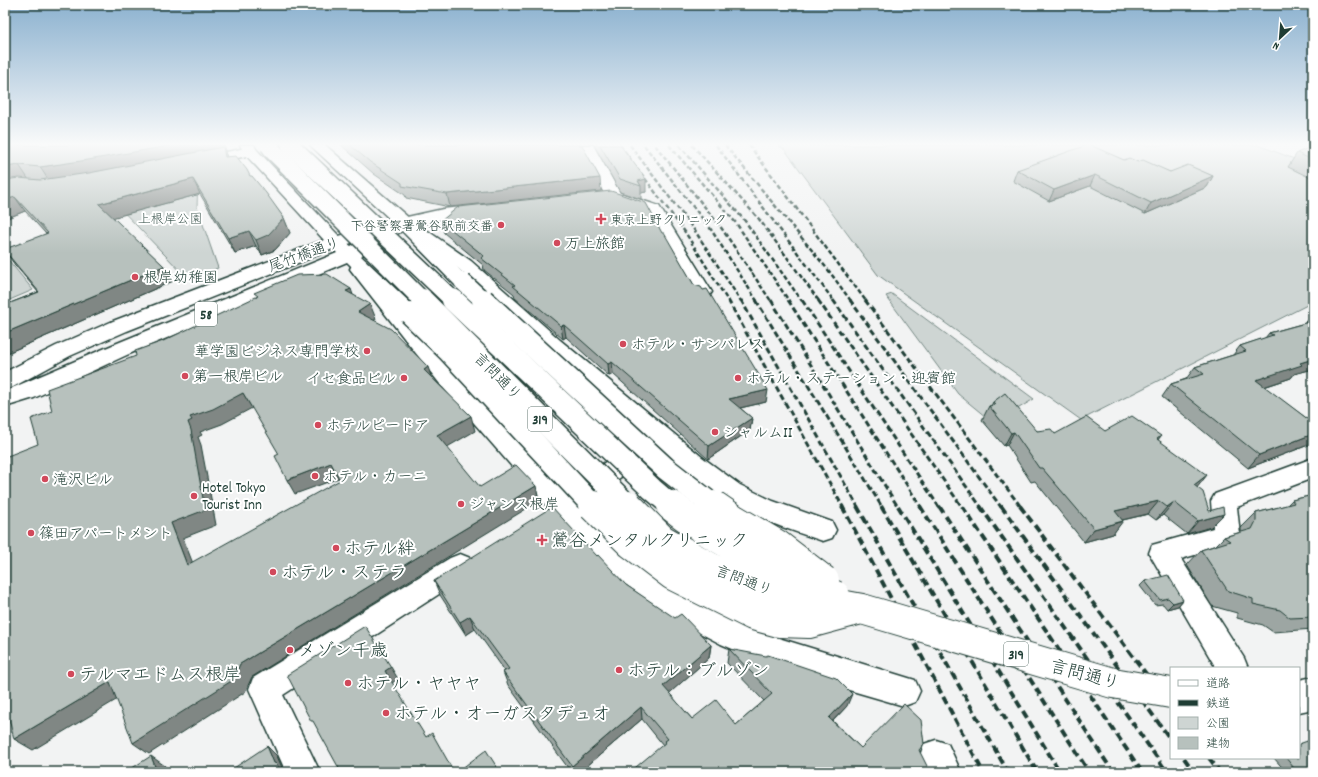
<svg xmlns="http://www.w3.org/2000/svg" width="1318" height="777" viewBox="0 0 1318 777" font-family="Dekko,'Klee One',sans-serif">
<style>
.green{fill:#ced5d3;stroke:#768984}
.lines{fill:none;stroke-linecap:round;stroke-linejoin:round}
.minor-casing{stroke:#1f3d34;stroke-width:3}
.major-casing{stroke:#1f3d34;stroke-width:3}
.minor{fill:#fff;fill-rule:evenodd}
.major{fill:#fff;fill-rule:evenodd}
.rail-far2{stroke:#1f3d34;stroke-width:2.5;stroke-dasharray:4.5 2.5;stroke-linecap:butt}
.rail-far1{stroke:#1f3d34;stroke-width:3;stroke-dasharray:6 3;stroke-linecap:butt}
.rail{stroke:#1f3d34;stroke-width:4;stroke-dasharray:8 4;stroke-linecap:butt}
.major-bridge-far2-casing{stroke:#1f3d34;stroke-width:20;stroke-linecap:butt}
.major-bridge-far1-casing{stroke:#1f3d34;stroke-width:25;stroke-linecap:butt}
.major-bridge-casing{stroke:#1f3d34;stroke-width:32;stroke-linecap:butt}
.major-bridge-far2{stroke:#fff;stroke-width:17}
.major-bridge-far1{stroke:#fff;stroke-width:22}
.major-bridge{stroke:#fff;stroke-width:30}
.wall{fill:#9da6a3;stroke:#1f3d34}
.shaded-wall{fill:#808784;stroke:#1f3d34}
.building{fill:#b7c1bd;stroke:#1f3d34;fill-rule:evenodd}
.poi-dot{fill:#d1495b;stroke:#fff;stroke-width:1.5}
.labels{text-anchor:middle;stroke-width:4;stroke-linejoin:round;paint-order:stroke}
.far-park-label{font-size:13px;fill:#425b54;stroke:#fff}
.far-poi-label{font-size:13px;fill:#1f3d34;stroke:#fff;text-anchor:start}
.shield{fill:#fff;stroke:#627771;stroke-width:1}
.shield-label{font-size:14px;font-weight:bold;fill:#1f3d34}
.poi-label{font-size:15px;fill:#1f3d34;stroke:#fff;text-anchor:start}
.street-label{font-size:15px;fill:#1f3d34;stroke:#fff}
.near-poi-label{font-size:18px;fill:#1f3d34;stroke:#fff;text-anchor:start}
.near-street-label{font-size:18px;fill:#1f3d34;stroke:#fff}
</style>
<rect width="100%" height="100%" fill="#f2f3f3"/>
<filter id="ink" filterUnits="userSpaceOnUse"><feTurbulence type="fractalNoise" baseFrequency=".025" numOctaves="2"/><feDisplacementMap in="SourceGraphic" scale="8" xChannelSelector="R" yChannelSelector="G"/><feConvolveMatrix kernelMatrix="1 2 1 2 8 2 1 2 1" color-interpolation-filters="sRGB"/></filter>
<g filter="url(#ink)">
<!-- green -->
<g class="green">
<path d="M778,145H1258L1297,160L1313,164V302L1081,420L878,275L785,150Z"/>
<path d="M198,180L197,207L218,268L188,279L114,202Z"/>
<path d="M5,256L33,290L5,302Z"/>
<path d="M892,294L1034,399L1014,411L986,417L958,394L886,296Z"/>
</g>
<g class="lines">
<defs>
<g id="minor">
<path d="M579,145H593L620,193L659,206L712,292L709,296L702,298L695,296L647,213L615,200L607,199Z"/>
<path d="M250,147L255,148L257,151L255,154L198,167L193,165L190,162L193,159Z"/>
<path d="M481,205L487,206L489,210L487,214L443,219L419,225L471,261L560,340L702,457L740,485L773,501L832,522L836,530L832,538L823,541C791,530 749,517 721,499C700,484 681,467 661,451L578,505L630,558L657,578L697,603L759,632L915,680L920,691L915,702L904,706L842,688L756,659L721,644L677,621L637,596L610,574L550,510L440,384L350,269L352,265L359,263L366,265L456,374L562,489L646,437L546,350L459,269L401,227H398L395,223L398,219L443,209Z"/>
<path d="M1313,458V478L1237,507L1240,535L1236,543L1181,559L1244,658L1248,668H1216L1149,553L1152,545L1213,528L1211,501L1215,494Z"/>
<path d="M460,554L470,558L474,566L470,574L283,695L320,772H286L249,689L253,678L450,558Z"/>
<path d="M936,740L948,744L961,772H926L920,756L924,744Z"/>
</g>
<g id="major">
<path d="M240,145H254L256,149L339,236L376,226L383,228L393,222L310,145H325L410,219L472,282L470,286L463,288L456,286L402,231L361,256L417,309L420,313L417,317L410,319L403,317L347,262L129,354L34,398L5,407V391L115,344L337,253L333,249L127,331L70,356L13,387L5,390V372L56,346L113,321L324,240L245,154ZM362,240L351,246L348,244Z"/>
<path d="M1313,677V709L1299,712V680Z"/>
</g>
</defs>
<!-- minor casing -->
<use href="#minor" class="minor-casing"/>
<!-- major casing -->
<use href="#major" class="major-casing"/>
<!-- minor -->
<use href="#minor" class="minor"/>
<!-- major -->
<use href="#major" class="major"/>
<!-- rail-far2 -->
<g class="rail-far2">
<path d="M620,145L685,232L728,301"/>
<path d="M630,145L695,231L741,301"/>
<path d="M644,145L710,228L757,301"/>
<path d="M655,145L720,226L771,301"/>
<path d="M669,145L736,223L789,301"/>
<path d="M679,145L745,221L802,301"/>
<path d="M692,145L759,219L819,301"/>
<path d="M716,145L834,301"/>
<path d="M725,145L829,271L851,301"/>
<path d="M749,145L866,301"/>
</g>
<!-- rail-far1 -->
<g class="rail-far1">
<path d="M728,300L843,507"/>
<path d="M741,300L858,507"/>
<path d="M756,300L882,507"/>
<path d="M771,300L898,507"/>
<path d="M788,300L921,507"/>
<path d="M802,300L939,507"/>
<path d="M818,300L962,507"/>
<path d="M833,300L981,507"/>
<path d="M850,300L1001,507"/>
<path d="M865,300L1021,507"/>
</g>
<!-- rail -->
<g class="rail">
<path d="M842,506L983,772"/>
<path d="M857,506L1008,772"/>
<path d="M881,506L1037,772"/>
<path d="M898,506L1060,772"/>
<path d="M920,506L1089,772"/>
<path d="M939,506L1113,772"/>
<path d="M962,506L1142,772"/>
<path d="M980,506L1167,772"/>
<path d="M1001,506L1171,740"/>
<path d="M1020,506L1171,707"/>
<path d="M1184,758L1194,772"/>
<path d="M1209,758L1220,772"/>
</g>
<defs>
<g id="major-bridge-far2">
<path d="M269,145L274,152L423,301"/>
<path d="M290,145L454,301"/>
<path d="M463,282L484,301"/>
</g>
<g id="major-bridge-far1">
<path d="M422,300L629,507"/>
<path d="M453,300L652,489L673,507"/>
<path d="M483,300L665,468L715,507"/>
<path d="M410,313L448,350L594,507"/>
</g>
<g id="major-bridge">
<path d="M593,506L631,543L673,575L753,615L779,622L809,623L857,610"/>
<path d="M628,506L662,540L711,568L770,592L862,609L1113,683L1171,693"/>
<path d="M672,506C720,545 780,569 835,596"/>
<path d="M714,506L733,519L777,545L824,581"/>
</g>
</defs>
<!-- major-bridge-far2 casing -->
<use href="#major-bridge-far2" class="major-bridge-far2-casing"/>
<!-- major-bridge-far1 casing -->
<use href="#major-bridge-far1" class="major-bridge-far1-casing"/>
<!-- major-bridge casing -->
<use href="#major-bridge" class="major-bridge-casing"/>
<!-- major-bridge-far2 -->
<use href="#major-bridge-far2" class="major-bridge-far2"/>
<!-- major-bridge-far1 -->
<use href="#major-bridge-far1" class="major-bridge-far1"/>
<!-- major-bridge -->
<use href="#major-bridge" class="major-bridge"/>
</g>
<!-- wall -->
<g class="wall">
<path d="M5,145L226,150H224L227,157L250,176L284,218L290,233L275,250L262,255L256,246L235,253L200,194L113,217L173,281L5,354V305L38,292L15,265L5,251L46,234L25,211L5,219Z"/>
<path d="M341,145H582L601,191L450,207L406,198L405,195L374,174Z"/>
<path d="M594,145H620L646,192L641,193V199L620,192Z"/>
<path d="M1313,146V179L1288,167L1297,153Z"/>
<path d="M1124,160L1138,162L1170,172L1213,176L1207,187L1145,214L1090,186L1049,201L1013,181L1017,170Z"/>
<path d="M441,221L662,233L766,402L740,408L752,418L750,430L708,459L613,374L609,376L566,337L563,339L515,298L514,294L484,270L483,265L444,233Z"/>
<path d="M1313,319V369L1294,374L1291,378L1264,387L1313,423V441L1311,444L1248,468L1162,397L1171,384L1186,379L1195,367L1233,355L1240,346L1265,338L1269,333L1305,323L1306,321Z"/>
<path d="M993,402L1037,431L1055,434L1105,431L1161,436L1158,440L1197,487L1211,527L1187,534L1163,515L1156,520L1148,514L1123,520L1113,534L1084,542L1035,481L1031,482L1007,445L1004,446L982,420L989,406H991Z"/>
<path d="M1313,495V629L1273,632L1263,625L1237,618V613L1212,606L1187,565L1201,550L1216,545L1224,537L1241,532V528L1256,513L1287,505L1292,500Z"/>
<path d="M597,556L626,585L711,645L709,658L669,693L692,719L736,725L764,701L727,663L729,649L847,706L833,721L861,748L919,751L663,745L642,719L580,772H571L508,685L503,672L505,671L475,629L466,635L440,595L434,581Z"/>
<path d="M1145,581L1183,600L1178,606L1167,609L1163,604L1155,605L1140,586Z"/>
<path d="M1274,758H1299L1313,772H1286Z"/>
</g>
<!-- shaded-wall -->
<g class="shaded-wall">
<path d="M174,145H224L226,150H224L229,161L49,181L40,167Z"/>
<path d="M19,165L29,180L5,183V167Z"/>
<path d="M1095,175L1090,186L1049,201L1054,190Z"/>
<path d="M1213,176L1207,187L1145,214L1151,203Z"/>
<path d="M600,178L601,191L450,207L447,194Z"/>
<path d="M193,179L200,194L108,219L99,204Z"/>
<path d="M646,179V192L641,193V186L638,181Z"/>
<path d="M15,197L25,211L5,219V200Z"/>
<path d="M284,218L290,233L275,250L262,255L256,240Z"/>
<path d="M249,231L256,246L235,253L228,238Z"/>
<path d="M164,266L173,281L5,354V333Z"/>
<path d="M351,289L356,304L346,291Z"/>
<path d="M370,304L376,319L364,327L358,312Z"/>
<path d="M564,325L566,337L563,339L561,326Z"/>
<path d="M1313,359V369L1294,374L1291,378L1245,393L1256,380L1300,363Z"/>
<path d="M612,362L613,374L609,376L608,364Z"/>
<path d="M428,367L433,382L424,370Z"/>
<path d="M768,390L766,402L727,411L729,399Z"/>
<path d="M243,393L252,408L222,424L200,432L202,435L198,437L201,445L216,525L183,538L199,579L187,565L171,523L188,422L190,417Z"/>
<path d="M471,416L475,431L442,450L437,435Z"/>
<path d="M752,418L750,430L708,459L709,446Z"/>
<path d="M1014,432L1007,445L1004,446L1011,433Z"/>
<path d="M1313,434V441L1311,444L1248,468L1259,455Z"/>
<path d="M331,463L339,478L295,494L287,480Z"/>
<path d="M1207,475L1196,489L1194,485Z"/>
<path d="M536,486L539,501L252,677L245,692L149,754L133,743L240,664Z"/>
<path d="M1159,501L1148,514L1105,524L1115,511Z"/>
<path d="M1174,502L1163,515L1156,520L1167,507Z"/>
<path d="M1224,514L1211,527L1187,534L1198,521Z"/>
<path d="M1123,521L1113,534L1084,542L1094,529Z"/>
<path d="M1183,600L1178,606L1167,609L1173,603Z"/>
<path d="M470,616L475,629L466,635L460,622Z"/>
<path d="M711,645L709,658L663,699V686Z"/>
<path d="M391,667L398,679L392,683L385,671Z"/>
<path d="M110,682L126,694L33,750L14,739Z"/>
<path d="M852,694L847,706L824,730L829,718Z"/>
<path d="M641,707L642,719L580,772H573L572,766Z"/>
<path d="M267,746L277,756L283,770L286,772H281L274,763Z"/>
<path d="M151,756L165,766L167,772H157Z"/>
</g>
<!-- building -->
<g class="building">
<path d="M5,145H174L88,160L40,167L19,165L5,167Z"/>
<path d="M350,145H582L600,178L447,194L402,186V183L370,162Z"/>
<path d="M600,145H620L646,179L638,181L641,186L620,179Z"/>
<path d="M1087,145H1090L1124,160L1129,158L1138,162L1143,160L1170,172L1188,165L1213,176L1151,203L1095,175L1054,190L1017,170Z"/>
<path d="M1313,146V160L1297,153Z"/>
<path d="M223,147L225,157L236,156L247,170L250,176H252L266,193L284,218L268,235L256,240L249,231L228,238L193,179L99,204L164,266L5,333V305L39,292L5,251V249L48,233L15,197L5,200V180L19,178L40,180L89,173Z"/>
<path d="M611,191L646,203L662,233H664L694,285L701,287L703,290L707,289L768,390L729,399L752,418L709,446L612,362L608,364L564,325L561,326L513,286L515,285L481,258L484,256L441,221L458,207Z"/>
<path d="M327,274L351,289L346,291L370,304L358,312L391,329L428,367L424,370L471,416L437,435L480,487L516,465L536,486L240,664L233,680L133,743L110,682L14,739L5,703V457L38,444L31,419L52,411L47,389L136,356L135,351L163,341L258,296L254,293L297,275ZM243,393L279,454L275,456L287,480L331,463L340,480L187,565L171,523L205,510L191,430L188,422L192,420L190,417L213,409Z"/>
<path d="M1313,319V359L1300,363L1302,365L1256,380L1313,423V434L1259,455L1171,384L1204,374L1195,367L1246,351L1240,346L1273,335L1269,333L1309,322L1306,321Z"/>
<path d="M1005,393L1037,431L1051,429L1055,434L1086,417L1105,431L1132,416L1161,436L1157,439L1207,475L1194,485L1203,492L1209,511L1223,507L1224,514L1198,521L1174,502L1167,507L1159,501L1115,511L1123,521L1094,529L1042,468H1039L1014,432L1011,433L989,406L995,405L993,402Z"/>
<path d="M1313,495V617L1290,618L1280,610L1253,604V599L1228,591L1201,550L1230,541L1224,537L1252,529L1256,521V513L1294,503L1292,500Z"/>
<path d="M552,507L597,556L598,555L626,585L675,618L681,614L711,645L663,686L692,719L716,700L736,725L772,694L729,649L766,656L768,655L836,678L852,694L829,718L861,748L904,704L921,720L924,744L919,750L930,772H630L666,742L665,741L668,739L641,707L572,766L503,672L509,669L470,616L460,622L434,581Z"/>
<path d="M1168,575L1183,600L1173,603L1168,598L1160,600L1145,581Z"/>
<path d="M365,626L391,667L385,671L426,737L432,733L454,772H341L313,721H311L287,675Z"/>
<path d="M1313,739V772H1297L1286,758H1299V744Z"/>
<path d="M267,746L274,763L277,764L281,772H228Z"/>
<path d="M486,750L500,772H457Z"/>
<path d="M151,756L157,772H126Z"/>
</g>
</g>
<!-- sky -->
<linearGradient id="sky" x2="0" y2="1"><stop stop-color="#8bb1cf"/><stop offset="0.57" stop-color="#f9fafa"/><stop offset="1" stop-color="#f9fafa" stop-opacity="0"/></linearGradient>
<rect width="1318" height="253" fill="url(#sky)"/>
<!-- markers -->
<g class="poi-dot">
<path d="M599 213h4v4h4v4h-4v4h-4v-4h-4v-4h4z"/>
<circle cx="501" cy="225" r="4"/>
<circle cx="557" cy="243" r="4"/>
<circle cx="135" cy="277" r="4"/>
<circle cx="623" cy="344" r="4"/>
<circle cx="367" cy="351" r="4"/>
<circle cx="185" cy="376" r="4"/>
<circle cx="404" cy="378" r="4"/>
<circle cx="738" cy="378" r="4"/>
<circle cx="318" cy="425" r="4"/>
<circle cx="715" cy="432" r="4"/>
<circle cx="315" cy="476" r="4"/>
<circle cx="45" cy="479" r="4"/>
<circle cx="194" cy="496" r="4"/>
<circle cx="461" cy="504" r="4"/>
<circle cx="31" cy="533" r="4"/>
<path d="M540 534h4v4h4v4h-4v4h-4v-4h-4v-4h4z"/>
<circle cx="336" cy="548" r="4"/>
<circle cx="273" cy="572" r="4"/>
<circle cx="290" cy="650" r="4"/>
<circle cx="619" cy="670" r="4"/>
<circle cx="71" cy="674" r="4"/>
<circle cx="348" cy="683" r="4"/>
<circle cx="386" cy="713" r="4"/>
</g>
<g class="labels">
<!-- far-park labels -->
<g class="far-park-label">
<text x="170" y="223">上根岸公園</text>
</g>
<!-- far-poi labels -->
<g class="far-poi-label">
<text x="610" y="224">東京上野クリニック</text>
<text x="493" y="230" text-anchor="end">下谷警察署鶯谷駅前交番</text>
</g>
<!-- shield labels -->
<g class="shield">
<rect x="195" y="302" width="22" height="24" rx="3"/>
<rect x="528" y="407" width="24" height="24" rx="3"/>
<rect x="1004" y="642" width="24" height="24" rx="3"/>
</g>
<g class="shield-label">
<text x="206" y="319">58</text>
<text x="540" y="424">319</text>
<text x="1016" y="659">319</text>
</g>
<!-- poi labels -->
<g class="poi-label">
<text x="565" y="248">万上旅館</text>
<text x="143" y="282">根岸幼稚園</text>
<text x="631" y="349">ホテル・サンパレス</text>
<text x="359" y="356" text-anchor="end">華学園ビジネス専門学校</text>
<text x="193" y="381">第一根岸ビル</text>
<text x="396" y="383" text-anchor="end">イセ食品ビル</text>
<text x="746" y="383">ホテル・ステーション・迎賓館</text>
<text x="326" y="430">ホテルピードア</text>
<text x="723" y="437">シャルムII</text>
<text x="323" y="481">ホテル・カーニ</text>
<text x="53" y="484">滝沢ビル</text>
<text x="202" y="492">Hotel Tokyo<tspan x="202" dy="17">Tourist Inn</tspan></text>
<text x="469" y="509">ジャンス根岸</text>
<text x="39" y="538">篠田アパートメント</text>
</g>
<!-- street labels -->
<g class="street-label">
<text transform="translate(304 254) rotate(-20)" y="5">尾竹橋通り</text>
<text transform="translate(498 376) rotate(45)" y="5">言問通り</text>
<text transform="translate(744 580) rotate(21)" y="5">言問通り</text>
</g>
<!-- near-poi labels -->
<g class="near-poi-label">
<text x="551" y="546">鶯谷メンタルクリニック</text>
<text x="344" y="554">ホテル絆</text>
<text x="281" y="578">ホテル・ステラ</text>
<text x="298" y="656">メゾン千歳</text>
<text x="627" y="676">ホテル：ブルゾン</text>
<text x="79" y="680">テルマエドムス根岸</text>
<text x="356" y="689">ホテル・ヤヤヤ</text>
<text x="394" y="719">ホテル・オーガスタデュオ</text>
</g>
<!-- near-street labels -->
<g class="near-street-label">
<text transform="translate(1085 674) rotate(15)" y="6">言問通り</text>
</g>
</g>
<!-- margin -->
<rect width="1318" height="777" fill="none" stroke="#fff" stroke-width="20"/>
<rect x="10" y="10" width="1298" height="757" fill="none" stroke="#1f3d34" stroke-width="1.5" filter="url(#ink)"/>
<!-- legend -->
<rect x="1170" y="667" width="130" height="92" fill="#ffffff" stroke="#a5b1ae"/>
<rect x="1178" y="680" width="20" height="6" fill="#ffffff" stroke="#a5b1ae"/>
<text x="1206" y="687" font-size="12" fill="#1f3d34">道路</text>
<rect x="1178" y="700" width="20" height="6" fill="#1f3d34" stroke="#a5b1ae"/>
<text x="1206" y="707" font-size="12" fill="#1f3d34">鉄道</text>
<rect x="1178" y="717" width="20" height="12" fill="#ced5d3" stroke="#a5b1ae"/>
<text x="1206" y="727" font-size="12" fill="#1f3d34">公園</text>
<rect x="1178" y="737" width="20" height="12" fill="#b7c1bd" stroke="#a5b1ae"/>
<text x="1206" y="747" font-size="12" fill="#1f3d34">建物</text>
<!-- north arrow -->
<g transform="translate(1280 38) rotate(206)" stroke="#ffffff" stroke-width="3" paint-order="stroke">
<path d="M0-3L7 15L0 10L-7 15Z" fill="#1f3d34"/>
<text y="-6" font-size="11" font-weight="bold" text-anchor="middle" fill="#1f3d34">N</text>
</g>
</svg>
